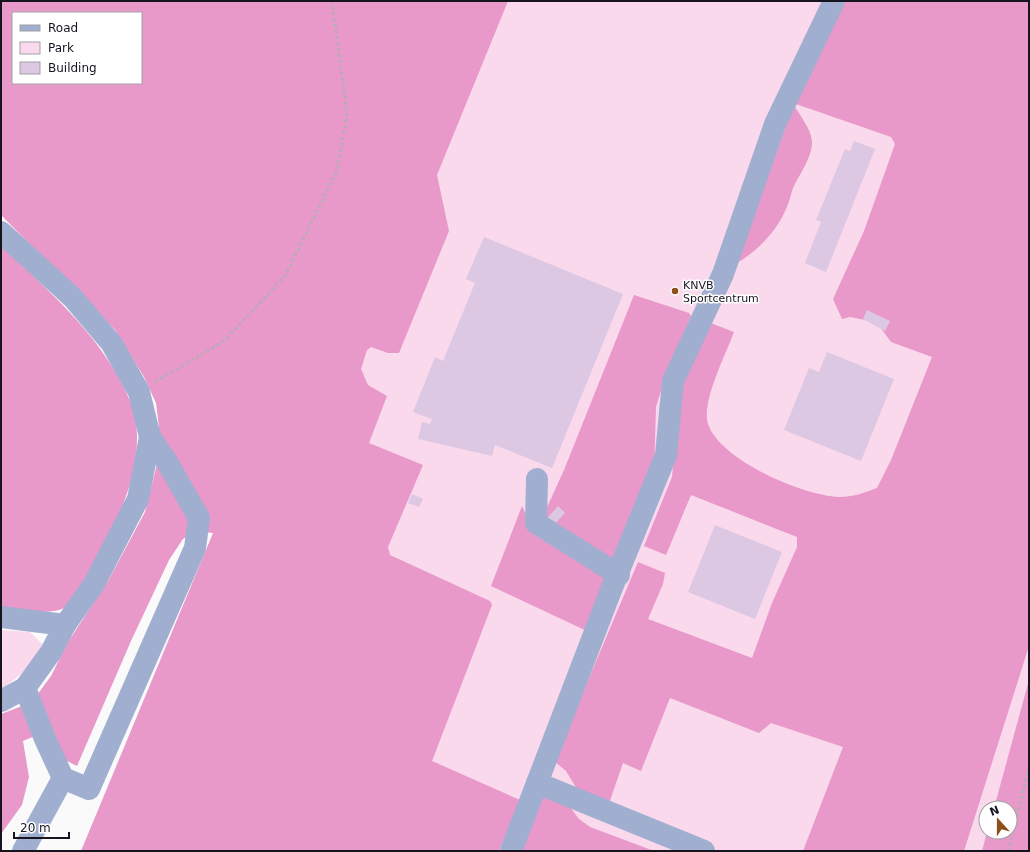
<svg xmlns="http://www.w3.org/2000/svg" width="1030" height="852" viewBox="0 0 1030 852" font-family="'DejaVu Sans',sans-serif">
<style>
.green{fill:#f9d9eb;fill-rule:evenodd}
.forest{fill:#e998ca;fill-rule:evenodd}
.building{fill:#ddc8e3}
.lines{fill:none;stroke-linecap:round;stroke-linejoin:round}
.path{stroke:#b0afb3;stroke-width:2.5;stroke-dasharray:3 3;stroke-linecap:butt}
.minor{stroke:#a0aed0;stroke-width:22}
.poi-dot{fill:#8d4f15;stroke:#fff;stroke-width:1.5}
.labels{text-anchor:middle;stroke-width:3;stroke-linejoin:round;paint-order:stroke}
.poi-label{font-size:11px;fill:#16141f;stroke:#fff;text-anchor:start}
</style>
<rect width="100%" height="100%" fill="#fafafa"/>
<!-- green -->
<g class="green">
<path d="M433,1H1029V851H106ZM986,808H1010V832H986Z"/>
<path d="M1,630L30,632L43,645L26,670L1,690Z"/>
</g>
<!-- forest -->
<g class="forest">
<path d="M1,1H508L437,175L449,231L399,353H388L371,347L367,350L361,369L368,385L387,396L369,443L423,465L388,547L390,555L490,601L492,605L432,761L520,800L499,851H81L213,533L195,531L183,539L169,560L131,641L77,766L63,759L37,695L51,676L68,642L108,581L145,512L157,464L159,427L156,403L144,377L115,330L1,215ZM13,13H141V83H13Z"/>
<path d="M842,1H1029V646L964,851H803L843,747L771,723L759,733L670,698L641,771L623,763L605,815L583,799L566,771L554,761L638,562L665,573L663,584L648,619L752,658L772,603L797,547V537L691,495L666,555L644,546L672,477L680,390L708,322L734,332C726,354 701,402 708,424C720,460 803,496 839,497C853,497 864,493 877,488L891,460L932,357L891,342L880,327L870,321L850,317L842,319L833,299L864,231L895,144L891,137L793,103C799,115 811,128 812,141C813,155 801,172 795,184C791,191 791,197 788,204C779,229 759,250 737,263L792,103Z"/>
<path d="M1,246C50,292 105,339 131,403C152,457 114,534 85,579C81,587 76,599 69,605C55,617 18,610 1,608Z"/>
<path d="M634,295L689,313L691,316L662,387L656,407L654,474L618,565L546,520L544,514L564,470Z"/>
<path d="M522,506L535,535L610,581L589,632L491,586Z"/>
<path d="M1029,680V851H982L987,832H1010V808H994Z"/>
<path d="M22,706L35,736L23,741L29,777L22,805L1,834V714Z"/>
<path d="M547,777L579,819L590,827L654,851H517Z"/>
</g>
<!-- building -->
<g class="building">
<path d="M854,141L875,149L826,272L805,263L821,222L816,220L845,149L850,151Z"/>
<path d="M484,237L623,294L552,468L495,445L492,456L418,439L422,422L430,424L432,419L413,412L435,357L443,361L475,283L466,279Z"/>
<path d="M867,310L890,321L885,331L863,319Z"/>
<path d="M827,352L894,379L861,461L784,430L809,368L819,372Z"/>
<path d="M412,494L423,499L419,507L408,503Z"/>
<path d="M558,506L565,513L551,528L544,522Z"/>
<path d="M715,525L782,552L755,619L688,592Z"/>
</g>
<g class="lines">
<!-- path -->
<g class="path">
<path d="M155,382L224,341L285,276L336,173L347,115L332,1"/>
<path d="M1008,851L1029,768"/>
</g>
<!-- minor -->
<g class="minor">
<path d="M1,232L73,298L112,344L139,392L150,437L138,499L94,584L65,625"/>
<path d="M537,479L536,523L619,575"/>
<path d="M1,617L65,625L51,652L25,688L1,701"/>
<path d="M25,688L45,739L63,778L89,789L195,548L199,518L167,462L150,437"/>
<path d="M537,783L704,851"/>
<path d="M23,851L63,778"/>
<path d="M511,851L611,590L666,455L673,381L723,274L775,124L834,1"/>
</g>
</g>
<!-- markers -->
<circle class="poi-dot" cx="675" cy="291" r="4"/>
<g class="labels">
<!-- poi labels -->
<g class="poi-label">
<text x="683" y="289">KNVB<tspan x="683" dy="13">Sportcentrum</tspan></text>
</g>
</g>
<!-- border -->
<rect width="1030" height="852" fill="none" stroke="#16141f" stroke-width="4"/>
<!-- legend -->
<rect x="12" y="12" width="130" height="72" fill="#ffffff" stroke="#a2a1a5"/>
<rect x="20" y="25" width="20" height="6" fill="#a0aed0" stroke="#a2a1a5"/>
<text x="48" y="32" font-size="12" fill="#16141f">Road</text>
<rect x="20" y="42" width="20" height="12" fill="#f9d9eb" stroke="#a2a1a5"/>
<text x="48" y="52" font-size="12" fill="#16141f">Park</text>
<rect x="20" y="62" width="20" height="12" fill="#ddc8e3" stroke="#a2a1a5"/>
<text x="48" y="72" font-size="12" fill="#16141f">Building</text>
<!-- north arrow -->
<g transform="translate(998 820) rotate(339)"><circle r="19" fill="#ffffff" stroke="#a2a1a5"/>
<path d="M0-3L7 15L0 10L-7 15Z" fill="#8d4f15"/>
<text y="-6" font-size="11" font-weight="bold" text-anchor="middle" fill="#16141f">N</text>
</g>
<!-- scale -->
<path d="M14 832v6h55v-6" fill="none" stroke="#16141f" stroke-width="2"/>
<text x="20" y="832" font-size="12" fill="#16141f" stroke="#ffffff" stroke-width="3" paint-order="stroke">20 m</text>
</svg>
